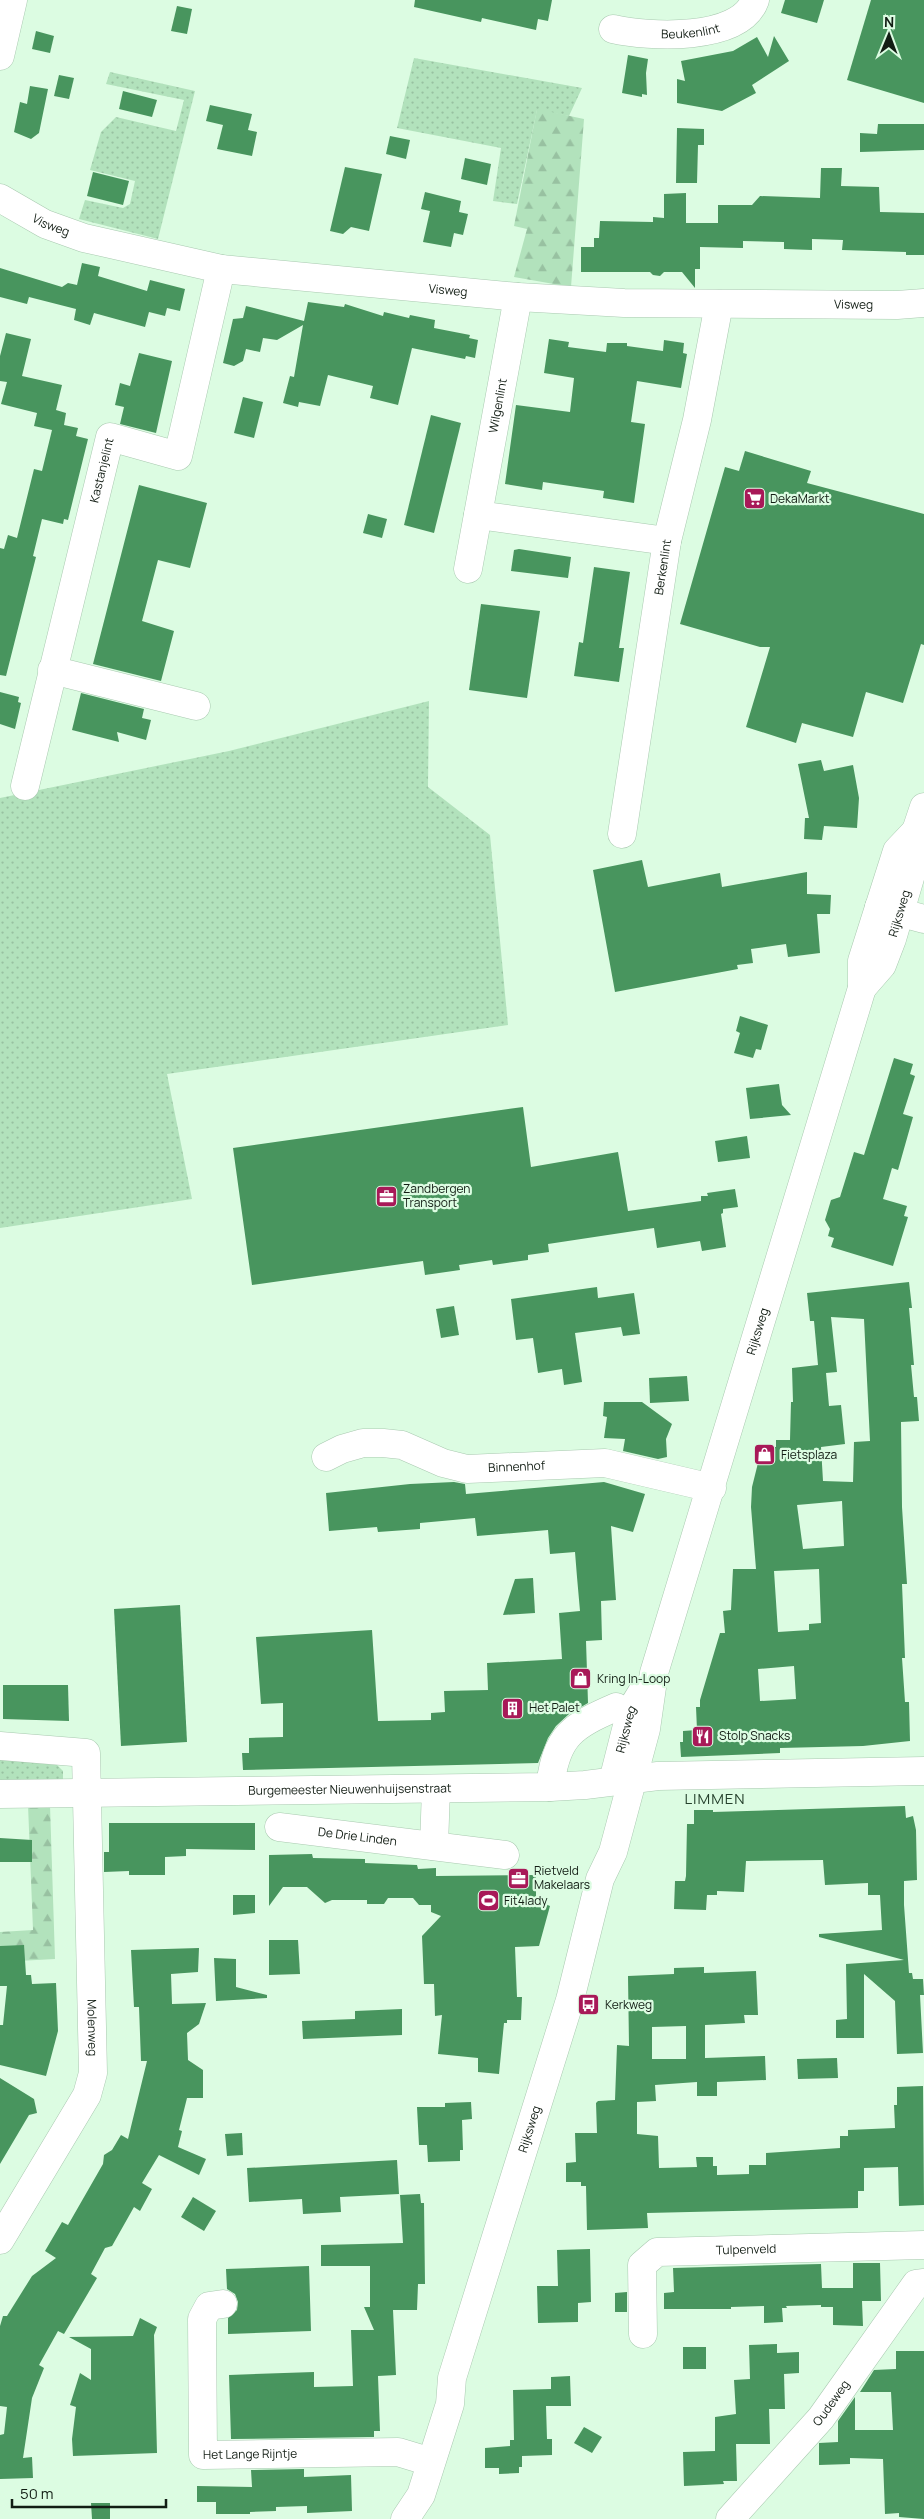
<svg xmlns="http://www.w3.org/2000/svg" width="924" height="2519" viewBox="0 0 924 2519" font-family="Manrope,sans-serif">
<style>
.grass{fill:url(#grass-dots)}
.forest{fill:url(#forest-firs)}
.building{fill:#48955e;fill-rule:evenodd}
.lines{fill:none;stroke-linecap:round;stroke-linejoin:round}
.minor-casing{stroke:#a9c9b0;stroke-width:29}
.major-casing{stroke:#a9c9b0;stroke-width:29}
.minor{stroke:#fff;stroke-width:28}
.major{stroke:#fff;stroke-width:28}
.labels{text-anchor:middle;stroke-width:4.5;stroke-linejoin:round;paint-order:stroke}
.street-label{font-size:12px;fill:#121d14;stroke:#dcfce2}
.poi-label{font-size:12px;fill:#121d14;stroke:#dcfce2;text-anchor:start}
.quarter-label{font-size:15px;letter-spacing:1px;fill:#25402c;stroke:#dcfce2}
</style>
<defs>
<pattern id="grass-dots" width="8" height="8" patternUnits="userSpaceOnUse" patternTransform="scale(1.25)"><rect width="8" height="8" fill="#b2e2bc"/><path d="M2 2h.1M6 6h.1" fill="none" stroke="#98c1a1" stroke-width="1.8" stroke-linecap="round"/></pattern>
<pattern id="forest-firs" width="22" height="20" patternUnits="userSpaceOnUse" patternTransform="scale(1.25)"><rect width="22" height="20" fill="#b2e2bc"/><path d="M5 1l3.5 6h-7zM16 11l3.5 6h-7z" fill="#98c1a1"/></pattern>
</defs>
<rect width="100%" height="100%" fill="#dcfce2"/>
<!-- grass -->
<g class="grass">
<path d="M414,58L582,88L569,116L537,110L517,204L493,201L501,148L397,128Z"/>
<path d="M110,72L195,91L158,239L79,219L85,200L123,208L130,204L135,181L90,170L101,132L116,117L176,131L184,100L106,84Z"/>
<path d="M429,701L428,787L490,835L508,1025L167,1074L192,1199L0,1228V798L229,751Z"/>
<path d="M0,1759L57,1765L63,1771V1779L0,1781Z"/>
</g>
<!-- forest -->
<g class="forest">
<path d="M537,109L584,119L571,287L514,277L527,229L514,226Z"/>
<path d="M28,1805H50L55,1959L0,1962V1932L33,1930Z"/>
</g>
<!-- building -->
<g class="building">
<path d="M415,0H552L548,21L538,19L536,30L482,18L481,22L414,7Z"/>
<path d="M785,0H824L817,23L781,13Z"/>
<path d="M871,0H924V103L847,80Z"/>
<path d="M177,6L192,9L187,34L171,31Z"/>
<path d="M36,31L54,36L50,53L32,49Z"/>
<path d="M774,36L789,61L752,85L756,93L722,111L677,103V79L685,81L681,61L733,51L757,37L768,57Z"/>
<path d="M628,55L648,59L646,73L647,95L642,94V97L622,93Z"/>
<path d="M59,75L74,78L69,99L54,96Z"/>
<path d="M30,86L48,89L39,133L31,139L14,132L20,102L27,104Z"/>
<path d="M123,91L157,100L152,117L119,109Z"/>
<path d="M210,105L252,114L248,130L257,132L252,156L217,149L223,125L206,121Z"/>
<path d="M878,124H924V150L860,152V133L877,134Z"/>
<path d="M677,128L704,129V145H698L697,183H676Z"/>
<path d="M390,136L410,140L406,159L386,154Z"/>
<path d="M465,158L491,164L487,185L461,179Z"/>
<path d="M345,167L382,174L369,231L351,227L343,234L330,231Z"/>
<path d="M821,168H842L841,186L879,187L880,212L924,213V255H906V252L842,250L843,240L812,239V250L784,249V242L743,241V248L700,247V269H695V288L682,272H664L660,276L653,275L650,272H581V247H594V238H599L600,221L653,222V217L664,218V194L686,193V223H718V205H752L760,196L820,198Z"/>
<path d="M93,172L129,181L123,205L87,196Z"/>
<path d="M425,192L461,201L459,212L468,214L463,235L454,233L451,247L423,242L430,211L421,209Z"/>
<path d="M82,263L100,267L98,276L147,291L150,280L185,289L180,311L167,308L165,316L149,312L145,327L94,313L90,325L74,320L76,309L29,297L27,304L0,297V268L62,287L68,283L77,285Z"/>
<path d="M308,302L344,307L345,304L383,316L384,312L409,318L410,315L435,320L434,328L470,335L469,338L478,340L475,358L466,356L465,359L412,348L398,405L370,398L373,386L328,375L320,406L299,402L298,407L283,403L290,376L294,377L303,325L277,340L263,338L260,352L246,349L243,361L234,366L223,363L233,319L243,318L246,306L304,321Z"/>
<path d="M6,333L31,339L22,376L62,385L56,410L66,413L64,425L78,428L76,436L88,439L68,520L64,519L63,524L42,519L33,556L36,557L6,676L0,675V548L4,549L8,535L17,538L34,469L42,471L52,430L34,426L37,413L1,404L7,382L0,381V356Z"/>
<path d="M549,339L569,342L568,347L606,352L607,343H627V346L663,351L664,340L684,343L683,353L687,354L681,388L637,381L631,422L645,424L634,503L603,498L604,491L543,482L542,490L505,484L516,405L570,412L574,378L544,373Z"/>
<path d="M139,353L172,361L156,433L120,424L124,407L115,405L120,383L130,386Z"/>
<path d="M243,397L263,402L254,438L234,433Z"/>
<path d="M431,415L461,423L434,533L404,525Z"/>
<path d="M745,451L811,471L807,483L924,514V645L921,644L903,703L866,692L853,737L802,723L796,743L746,727L770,647H760L680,624L725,467L739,471Z"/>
<path d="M139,485L207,503L190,568L158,560L142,621L174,631L161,681L93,664Z"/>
<path d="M368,514L387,519L382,538L363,533Z"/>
<path d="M519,549L571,557L568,578L511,571L514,550Z"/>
<path d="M594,567L630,572L619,648H624L619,682L574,676L579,642L583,643Z"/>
<path d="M481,604L540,611L527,698L469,690Z"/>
<path d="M0,692L19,697L18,702L21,703L15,729L0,724Z"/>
<path d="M81,693L144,709L142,718L151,720L146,740L117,732L119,742L72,730Z"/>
<path d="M821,760L824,771L853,765L859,798L857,828L824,826L822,840L804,839L805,818H809L798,764Z"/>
<path d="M642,860L648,887L720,873L722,887L807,872V894L831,895L830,914H817L820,953L788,957L786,944L751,949L753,963L737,965L738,969L615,992L593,870Z"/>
<path d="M740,1016L768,1025L761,1050L756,1049L753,1058L734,1053L740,1033L736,1031Z"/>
<path d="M894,1058L913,1064L910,1074L915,1076L903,1114L913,1117L898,1170L892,1168L883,1199L907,1206L904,1216L908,1217L893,1266L831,1247L834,1238L828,1236L830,1229L825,1220L831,1200L840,1197L854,1152L864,1155Z"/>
<path d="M779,1084L782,1105L791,1115L750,1119L746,1088Z"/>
<path d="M523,1107L531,1167L618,1152L628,1211L701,1201V1196H708L707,1193L735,1189L738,1207L723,1209V1213L721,1214L726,1247L702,1251L700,1241L657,1248L654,1228L548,1244L549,1252L528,1255V1260L493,1265L492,1260L459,1265L460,1270L425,1275L423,1261L252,1285L233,1148Z"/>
<path d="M747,1136L750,1158L718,1162L715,1141Z"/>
<path d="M909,1282L912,1308H909L914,1365H911L914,1397H917L919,1421L901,1422L902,1507L907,1584H902L905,1658H902L905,1702H909L910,1741L863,1746L780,1748V1753L681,1757L680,1742H683V1731L697,1730L696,1707H700V1700L720,1633H725L723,1611L731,1610L733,1569H756L751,1507L752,1487L762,1447H776V1440H790L791,1402H793L792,1368L818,1365L814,1321H810L807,1293ZM831,1317L864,1319L870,1441L854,1442L853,1482L823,1481L821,1447L845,1444L841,1405L829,1406L826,1373L837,1372ZM842,1501L844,1546L803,1549L797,1505ZM819,1569L821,1623L809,1624V1630L778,1632L774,1571ZM794,1666L796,1699L760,1701L758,1669Z"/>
<path d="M597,1287L598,1298L634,1293L640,1334L623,1336L621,1327L575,1333L582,1382L564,1385L562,1369L538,1373L533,1338L516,1340L511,1299Z"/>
<path d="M454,1306L459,1335L441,1338L436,1309Z"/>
<path d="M687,1376L689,1401L650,1403L649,1378Z"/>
<path d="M604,1402H642L672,1424L666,1439L667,1457L658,1459L623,1451L625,1439L604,1438L607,1417L603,1416Z"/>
<path d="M454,1482L465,1484L466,1494L604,1482L645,1494L633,1532L611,1526L616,1600L601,1601L602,1640L586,1641L588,1703L569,1714L556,1726L548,1738L538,1763L243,1770L242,1753H249V1738L283,1737V1703L261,1704L256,1637L372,1630L378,1721L431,1720V1713L445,1712L444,1691L488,1690L487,1663L562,1659L559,1613L580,1611L577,1577L575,1552L550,1554L548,1530L477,1536L475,1518L420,1523V1529L378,1532L377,1527L329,1531L326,1493L410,1484Z"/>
<path d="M533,1578L535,1613L503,1615L515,1579Z"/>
<path d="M180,1605L187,1742L121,1746L114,1609Z"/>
<path d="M3,1685H68L69,1721L3,1719Z"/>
<path d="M905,1806L906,1818L913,1816L916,1830L917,1880L904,1881V1905L909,1973H912L913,1979H923L924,1995H920L923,2053L897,2054L895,2001L864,1974V2038H836V2020L847,2019L846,1964L904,1960L819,1937V1934L882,1930L880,1895H868V1883L825,1885L823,1860L746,1861L744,1892L717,1891V1895H707L706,1910L674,1909L675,1881H685L686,1876L687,1824H694V1810H713V1812Z"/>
<path d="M109,1823H255V1850L186,1849V1856L165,1857V1875H129V1871L104,1872V1852H109Z"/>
<path d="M0,1838L32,1840V1862H0Z"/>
<path d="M312,1854L313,1858L365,1859V1863L417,1865L418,1869L436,1868V1876L536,1875V1900L550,1906L539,1946L515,1947L517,1997H522L521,2020H507V2023H504L499,2074L478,2072V2058L438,2054L442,2015L435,2016L434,1984H424L422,1936L441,1916L431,1912V1905H419L413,1898H388L384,1904H367V1900H332L325,1903L307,1887H283L269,1906V1855Z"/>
<path d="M233,1895H255V1913L233,1915Z"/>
<path d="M269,1940H298L300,1974L269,1975Z"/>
<path d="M24,1945L26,1975H31L32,1984L56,1983L58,2031L46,2076L0,2065V2025H3L7,1986H0V1946Z"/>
<path d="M199,1948L198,1972L171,1974L172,2004L206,2003L199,2024L187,2033L188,2060L203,2070V2098H187L179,2130L182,2131L178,2147L206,2159L199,2175L159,2155L142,2183L152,2189L140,2211L134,2207L112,2246L105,2248L91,2274L97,2278L64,2334L58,2331L39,2365L44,2368L32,2398L23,2458L32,2457L33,2478L0,2479V2435L4,2434L7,2407L0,2406V2326L3,2316H7L32,2276L56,2258L45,2251L62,2222L68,2225L103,2164L104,2155L112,2150L121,2135L128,2139L147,2061H141L139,2007H134L131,1950Z"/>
<path d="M214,1958L236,1959V1987L267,1995V1998L216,2001Z"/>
<path d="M704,1967V1973L756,1971L758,2015H744L745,2023L705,2025V2058L765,2056L766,2080L717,2082V2096H697V2082L655,2085L656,2101L637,2102V2134L658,2136L659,2168L697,2167L696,2157H713V2166H717V2175L749,2174V2165H766V2153L840,2148V2136H848V2130L895,2128L894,2105H897V2087L923,2086L924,2205L899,2206L898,2167L864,2168V2191H858V2208L647,2213L648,2228L587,2230L586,2186H581V2182H566V2163L576,2162L575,2133H597L596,2103L598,2101L615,2100L617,2045L629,2046L628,1976L674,1974V1968ZM686,2026V2059H652V2027Z"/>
<path d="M402,2009V2035L303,2039L302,2021L355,2019V2011Z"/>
<path d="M837,2058L838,2078L798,2079L797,2059Z"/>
<path d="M0,2078L34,2099L37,2113L29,2115L0,2164Z"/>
<path d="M471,2102L472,2119L462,2120L463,2150H460V2161L428,2162L427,2145H419L417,2107H445V2103Z"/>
<path d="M242,2133L243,2155L227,2156L225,2134Z"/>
<path d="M397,2160L399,2194L340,2197L341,2212L303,2214L302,2199L249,2202L247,2168Z"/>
<path d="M420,2194L421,2203H424L425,2284H418L417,2310H393L396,2375L378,2376L380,2431H374V2437L231,2439L229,2375L314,2372V2387L353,2386L351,2330H374L364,2307H370V2266H321V2245L403,2243L400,2195Z"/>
<path d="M193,2197L216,2211L204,2231L181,2217Z"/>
<path d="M590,2249L591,2302L578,2303V2322L538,2323L537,2286H558L557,2250Z"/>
<path d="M853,2263H880L881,2301H862L863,2326L833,2325V2307H821V2305L786,2306L787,2308H782L783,2322L764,2323V2306L731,2307V2309H664V2293L674,2292L673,2268L821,2264L822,2288H853Z"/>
<path d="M309,2266L311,2331L228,2334V2318L237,2310L238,2302L235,2294L227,2289L226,2269Z"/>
<path d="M627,2292V2312H615V2293Z"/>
<path d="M140,2318L157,2327L154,2335L157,2453L73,2456L72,2439L76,2407L70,2405L80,2373L91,2380V2349L69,2337L133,2336Z"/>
<path d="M777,2344V2353L799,2352V2373L784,2374L785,2409H769L770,2444H736L737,2481H723L724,2484L684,2486L683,2452L715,2451V2417L736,2414L734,2380L750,2379L749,2345Z"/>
<rect x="683" y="2347" width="23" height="22"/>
<path d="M896,2351H924V2519L899,2517V2513L885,2514L883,2459L850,2458V2464L819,2465V2443L838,2442V2421L855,2397V2430H893L891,2392H860L874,2370L896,2369Z"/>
<path d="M570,2376L571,2406H546L547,2439H552V2455L522,2456V2467H519V2473L499,2474V2468H485V2448L510,2446V2440H514L513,2390L551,2389V2377Z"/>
<path d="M584,2427L602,2437L592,2453L574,2443Z"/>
<path d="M304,2469V2477L351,2475L352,2511L307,2513V2506L276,2507V2511L250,2512V2514H216V2502H197V2486L252,2487L251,2470Z"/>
<path d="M91,2503H110V2519H92Z"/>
</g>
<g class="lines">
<defs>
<g id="minor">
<path id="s1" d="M613,29C648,37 740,42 755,0"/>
<path d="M0,56L13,0"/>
<path id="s2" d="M0,198L45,224L84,238L221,269L518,297L624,303L897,305L924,303"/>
<path d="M478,515L667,541"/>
<path id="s3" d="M468,569L518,297"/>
<path d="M52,670L196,706"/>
<path id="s4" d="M25,786L110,437L178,456L221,269"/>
<path id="s5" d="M622,834L667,541L697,420L719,304"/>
<path d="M879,907L924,919"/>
<path id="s6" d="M326,1457L342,1449L363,1443H383L402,1445L443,1463L467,1469L605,1463L712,1488"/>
<path id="s7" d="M0,1746L86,1753L93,2073L87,2095L0,2240"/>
<path d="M550,1787C556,1736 572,1726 616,1707"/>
<path id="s8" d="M0,1794L550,1787L585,1785L658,1776L924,1771"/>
<path id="s9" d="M279,1827L505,1855"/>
<path d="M434,1846L436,1789"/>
<path id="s10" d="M223,2304L209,2306L202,2319L203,2455L398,2452L431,2462"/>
<path id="s11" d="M643,2334L642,2265L657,2252L924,2245"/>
<path id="s12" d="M730,2519L821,2418L916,2284L924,2283"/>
</g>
<g id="major">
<path id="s13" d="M862,988L882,965L892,939L917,854L916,831L924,807"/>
<path id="s14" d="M615,1773L631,1710L644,1689"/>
<path id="s15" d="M405,2519L421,2495L450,2404L452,2378L570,2000L600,1879L613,1852L646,1729L654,1673L862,988V961L897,851L916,831"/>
</g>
</defs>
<!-- minor casing -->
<use href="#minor" class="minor-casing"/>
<!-- major casing -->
<use href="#major" class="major-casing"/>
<!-- minor -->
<use href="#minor" class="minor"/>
<!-- major -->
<use href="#major" class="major"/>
</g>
<!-- icons -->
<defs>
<symbol id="supermarket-square" viewBox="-11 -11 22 22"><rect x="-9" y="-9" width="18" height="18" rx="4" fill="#a81958" stroke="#dcfce2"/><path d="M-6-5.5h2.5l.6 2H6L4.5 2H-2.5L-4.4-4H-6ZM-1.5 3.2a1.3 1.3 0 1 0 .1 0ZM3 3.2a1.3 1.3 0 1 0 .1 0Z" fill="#fff"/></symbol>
<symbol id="office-square" viewBox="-11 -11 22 22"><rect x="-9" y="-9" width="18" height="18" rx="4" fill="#a81958" stroke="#dcfce2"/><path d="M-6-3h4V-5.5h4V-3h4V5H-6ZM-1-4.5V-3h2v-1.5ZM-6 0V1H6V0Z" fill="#fff"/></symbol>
<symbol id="shop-square" viewBox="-11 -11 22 22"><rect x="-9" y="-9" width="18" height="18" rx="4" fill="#a81958" stroke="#dcfce2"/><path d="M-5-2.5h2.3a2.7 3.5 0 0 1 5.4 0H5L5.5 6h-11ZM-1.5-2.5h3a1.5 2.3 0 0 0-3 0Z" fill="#fff"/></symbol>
<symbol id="building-square" viewBox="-11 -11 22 22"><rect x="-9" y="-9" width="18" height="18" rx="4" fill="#a81958" stroke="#dcfce2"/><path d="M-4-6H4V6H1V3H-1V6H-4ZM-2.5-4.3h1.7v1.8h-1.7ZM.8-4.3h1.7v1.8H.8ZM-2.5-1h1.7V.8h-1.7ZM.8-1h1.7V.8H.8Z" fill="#fff"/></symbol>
<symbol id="restaurant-square" viewBox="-11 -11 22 22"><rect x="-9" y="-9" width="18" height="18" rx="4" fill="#a81958" stroke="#dcfce2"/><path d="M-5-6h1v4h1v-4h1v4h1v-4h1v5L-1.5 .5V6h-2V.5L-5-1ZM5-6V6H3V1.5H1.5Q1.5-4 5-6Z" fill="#fff"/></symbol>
<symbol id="stadium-square" viewBox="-11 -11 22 22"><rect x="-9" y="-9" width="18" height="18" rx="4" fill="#a81958" stroke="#dcfce2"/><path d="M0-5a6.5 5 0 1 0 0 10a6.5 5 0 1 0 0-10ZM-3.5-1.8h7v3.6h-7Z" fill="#fff"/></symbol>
<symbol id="bus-square" viewBox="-11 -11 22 22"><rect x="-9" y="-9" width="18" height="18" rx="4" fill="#a81958" stroke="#dcfce2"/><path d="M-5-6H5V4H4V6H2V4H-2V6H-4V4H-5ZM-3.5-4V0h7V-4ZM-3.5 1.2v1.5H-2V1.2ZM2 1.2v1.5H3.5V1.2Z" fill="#fff"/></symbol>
</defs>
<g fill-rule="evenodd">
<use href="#supermarket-square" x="742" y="486" width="25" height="25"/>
<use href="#office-square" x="374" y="1184" width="25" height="25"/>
<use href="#shop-square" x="752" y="1442" width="25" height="25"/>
<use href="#shop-square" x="568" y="1666" width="25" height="25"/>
<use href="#building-square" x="500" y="1696" width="25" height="25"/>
<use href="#restaurant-square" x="690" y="1724" width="25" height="25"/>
<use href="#office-square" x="506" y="1866" width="25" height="25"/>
<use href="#stadium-square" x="476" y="1888" width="25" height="25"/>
<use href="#bus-square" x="576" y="1992" width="25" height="25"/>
</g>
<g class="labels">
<!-- street labels -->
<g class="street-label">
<text dy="4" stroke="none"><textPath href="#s1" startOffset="78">Beukenlint</textPath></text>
<text dy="4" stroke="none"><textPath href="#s2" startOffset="58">Visweg</textPath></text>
<text dy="4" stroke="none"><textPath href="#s2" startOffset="462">Visweg</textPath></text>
<text dy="4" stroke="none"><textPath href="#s2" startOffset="868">Visweg</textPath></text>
<text dy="4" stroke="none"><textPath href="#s3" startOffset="166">Wilgenlint</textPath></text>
<text dy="4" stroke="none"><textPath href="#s4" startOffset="325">Kastanjelint</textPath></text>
<text dy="4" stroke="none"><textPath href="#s5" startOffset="270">Berkenlint</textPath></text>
<text dy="4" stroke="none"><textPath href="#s13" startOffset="85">Rijksweg</textPath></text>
<text dy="4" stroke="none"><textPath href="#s15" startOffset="1242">Rijksweg</textPath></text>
<text dy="4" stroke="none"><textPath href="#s6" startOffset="198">Binnenhof</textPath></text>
<text dy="4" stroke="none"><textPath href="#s14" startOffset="45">Rijksweg</textPath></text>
<text dy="4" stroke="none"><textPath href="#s8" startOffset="350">Burgemeester Nieuwenhuijsenstraat</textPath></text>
<text dy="4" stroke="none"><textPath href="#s9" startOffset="79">De Drie Linden</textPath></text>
<text dy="4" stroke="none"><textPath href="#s7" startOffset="361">Molenweg</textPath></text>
<text dy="4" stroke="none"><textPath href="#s15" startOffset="411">Rijksweg</textPath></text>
<text dy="4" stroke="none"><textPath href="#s11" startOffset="178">Tulpenveld</textPath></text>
<text dy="4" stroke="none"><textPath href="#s12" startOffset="154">Oudeweg</textPath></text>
<text dy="4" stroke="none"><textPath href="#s10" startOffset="212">Het Lange Rijntje</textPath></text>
</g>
<!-- poi labels -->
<g class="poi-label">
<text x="770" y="503">DekaMarkt</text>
<text x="403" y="1193">Zandbergen<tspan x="403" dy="14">Transport</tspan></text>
<text x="781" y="1459">Fietsplaza</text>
<text x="597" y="1683">Kring In-Loop</text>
<text x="529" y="1712">Het Palet</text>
<text x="719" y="1740">Stolp Snacks</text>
<text x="534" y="1875">Rietveld<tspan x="534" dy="14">Makelaars</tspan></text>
<text x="504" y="1905">Fit4lady</text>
<text x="605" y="2009">Kerkweg</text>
</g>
<!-- quarter labels -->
<g class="quarter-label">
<text x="715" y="1804">LIMMEN</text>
</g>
</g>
<!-- north arrow -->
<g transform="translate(889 35) rotate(1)" stroke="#dcfce2" stroke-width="4" paint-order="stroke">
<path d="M0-4L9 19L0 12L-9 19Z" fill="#121d14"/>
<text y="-8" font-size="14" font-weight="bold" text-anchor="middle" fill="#121d14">N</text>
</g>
<!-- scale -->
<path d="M12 2499v8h154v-8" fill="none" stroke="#121d14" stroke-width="2.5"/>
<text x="20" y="2499" font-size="15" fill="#121d14" stroke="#dcfce2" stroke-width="4" paint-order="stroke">50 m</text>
</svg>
